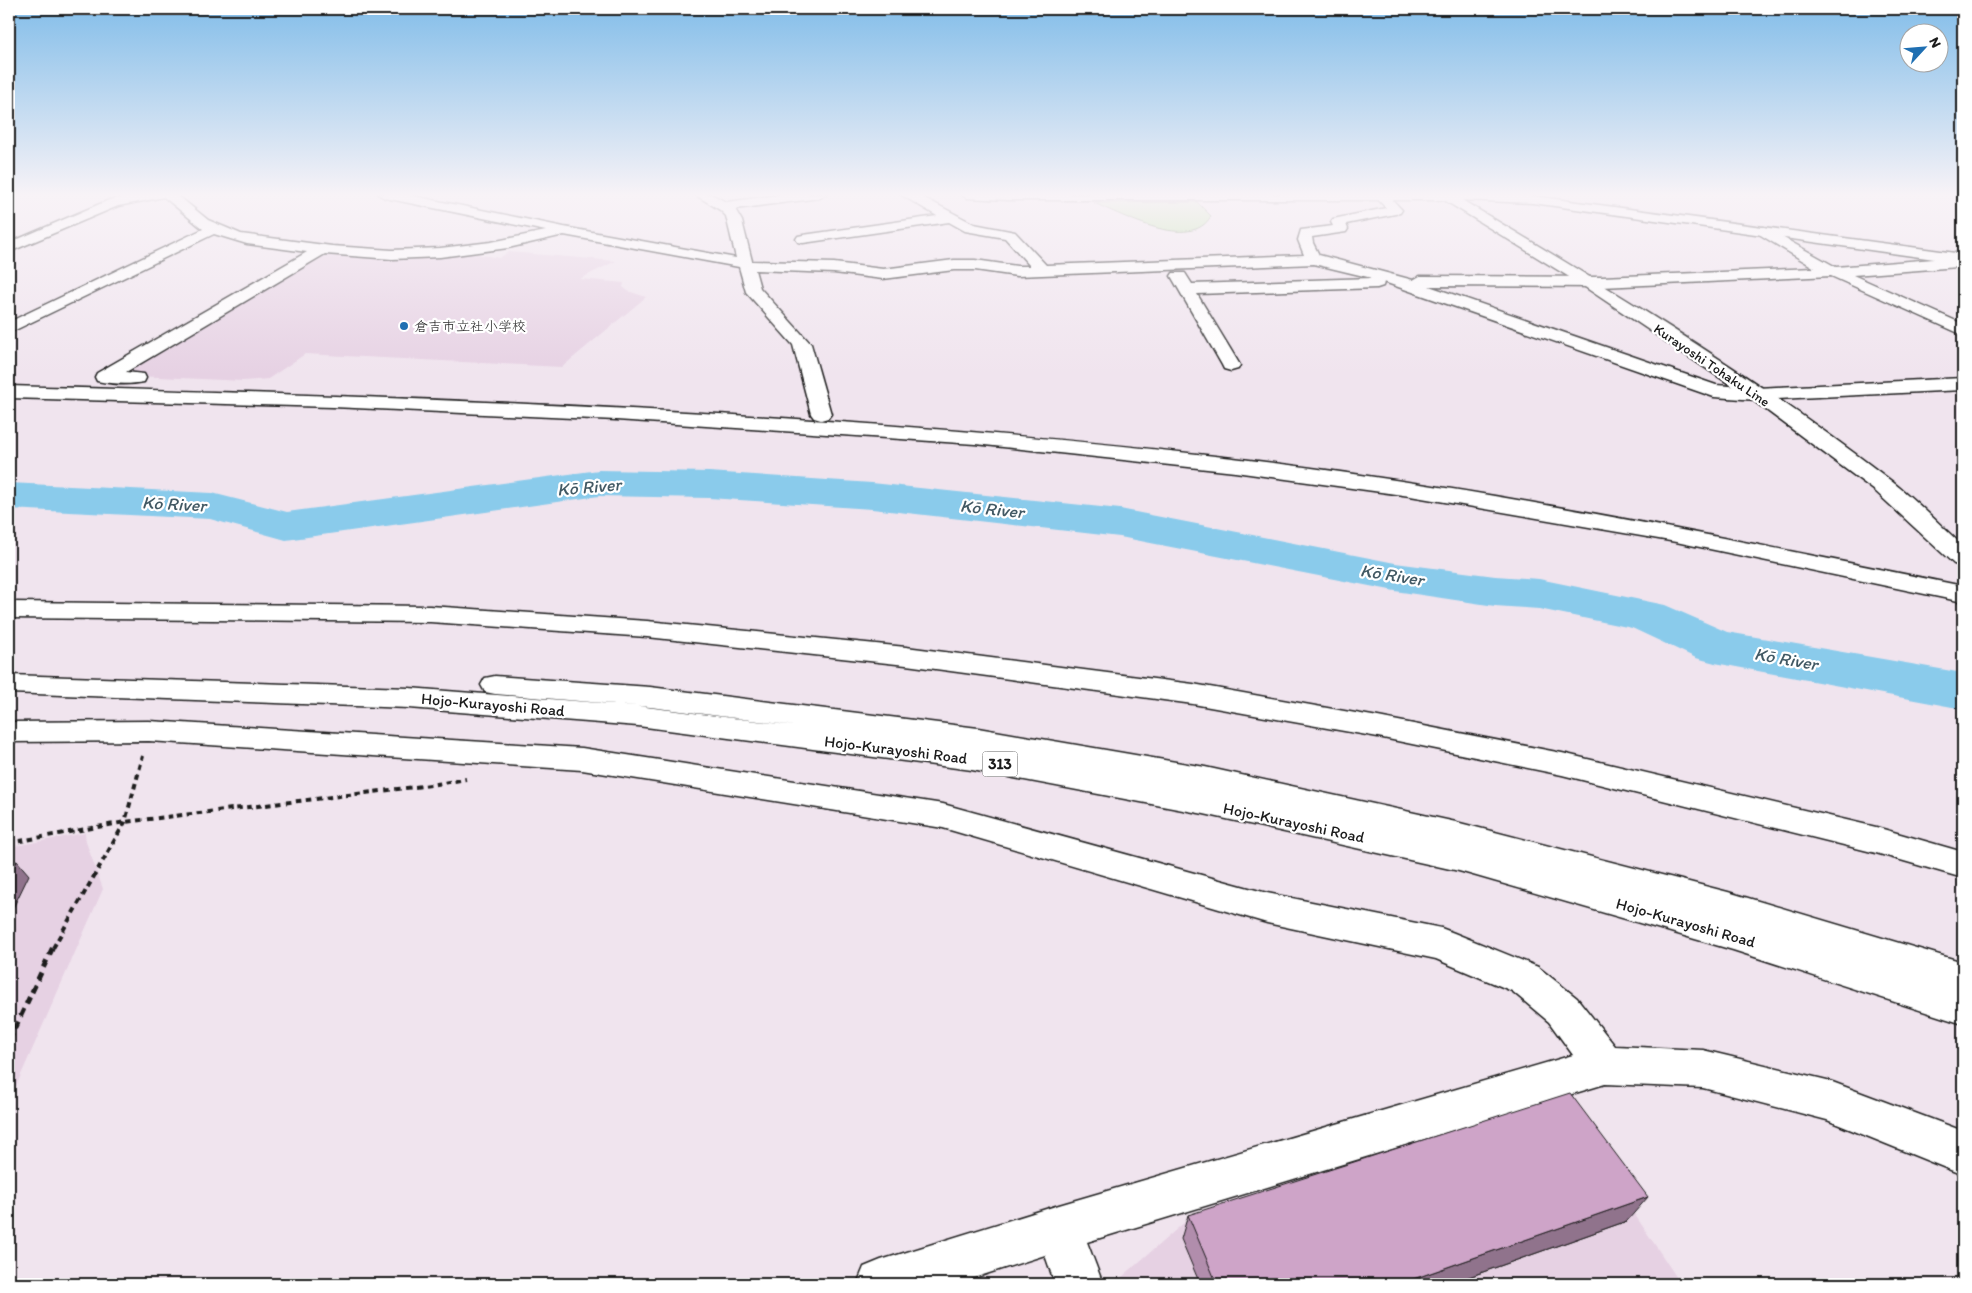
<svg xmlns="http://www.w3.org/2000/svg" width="1972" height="1293" viewBox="0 0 1972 1293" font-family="Itim,'Klee One',sans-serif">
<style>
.built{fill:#e6d1e3}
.green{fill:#b7e29f;stroke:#6a7f5e}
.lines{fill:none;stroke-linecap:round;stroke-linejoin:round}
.river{fill:#8acbeb;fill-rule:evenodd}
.minor-casing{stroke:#1c1c1c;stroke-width:3}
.major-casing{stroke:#1c1c1c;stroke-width:3}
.highway-casing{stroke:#1c1c1c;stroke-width:3}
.path-far1{stroke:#1c1c1c;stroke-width:4;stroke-dasharray:5.5 4.5;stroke-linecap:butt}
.path{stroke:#1c1c1c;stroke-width:5;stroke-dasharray:8 5.5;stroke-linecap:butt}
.minor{fill:#fff;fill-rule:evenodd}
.major{fill:#fff;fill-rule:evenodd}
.highway{fill:#fff;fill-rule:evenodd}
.wall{fill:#b18dac;stroke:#1c1c1c}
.shaded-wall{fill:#90738c;stroke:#1c1c1c}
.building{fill:#cea4c8;stroke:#1c1c1c}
.poi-dot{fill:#1f6fb2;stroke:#fff;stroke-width:2}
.labels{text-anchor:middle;stroke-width:4.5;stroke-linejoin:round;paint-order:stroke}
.far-poi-label{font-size:14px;fill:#1c1c1c;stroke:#fff;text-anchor:start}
.far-street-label{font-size:14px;fill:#1c1c1c;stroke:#fff}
.shield{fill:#fff;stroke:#606060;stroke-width:1}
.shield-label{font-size:15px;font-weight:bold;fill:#1c1c1c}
.street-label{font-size:16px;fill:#1c1c1c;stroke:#fff}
.water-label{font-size:18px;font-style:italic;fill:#425964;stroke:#fff}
</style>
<rect width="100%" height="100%" fill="#f0e4ee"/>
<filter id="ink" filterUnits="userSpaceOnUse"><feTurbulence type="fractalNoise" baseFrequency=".02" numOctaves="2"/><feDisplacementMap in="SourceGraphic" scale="10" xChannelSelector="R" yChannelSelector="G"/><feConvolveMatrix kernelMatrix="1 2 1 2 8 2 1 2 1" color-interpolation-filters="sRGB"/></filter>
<g filter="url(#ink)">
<!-- built -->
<g class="built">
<path d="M320,252H465L499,258L509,252L616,261L580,279L624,283L623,287L628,291L646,297L562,367L305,354L268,379L244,381L116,375Z"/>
<path d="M85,833L86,842L103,889L9,1102V847Z"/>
<path d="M1564,1108L1681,1284H1114L1186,1221Z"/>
</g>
<!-- green -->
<path class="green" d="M1197,202L1211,216C1191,252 1122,215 1094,203Z"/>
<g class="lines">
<!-- river -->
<path class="river" d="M599,470L709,472L872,483L1120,509L1395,563L1495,576L1539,579L1665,605L1727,632L1963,673V709L1715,663L1696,658L1632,628L1539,609L1495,606L1395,591L1120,537L872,509L709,498L599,496L286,540L210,519L9,509V483L212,493L287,512Z"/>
<defs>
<g id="minor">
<path d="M141,194H176L208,220L241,234L332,246L392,250L440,248L491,242L546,231L385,198L378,194H404L564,227L736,258L726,216L720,210L694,194H711L726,202L788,194H827L820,198L735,209L742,221L752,261L834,263L883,269L954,260H975L1017,266H1030L1005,238L965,231L949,222L803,243L798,242L796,239L798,236L803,235L937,216L900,194H917L974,224L1015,232L1046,265L1304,255L1298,240L1301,230L1333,226L1331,222L1333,219L1386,208L1375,196L1377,194H1387L1402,210L1400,213L1346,224L1348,229L1346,232L1312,237L1313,243L1319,255L1413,280L1420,276L1602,277L1815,268L1759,234L1757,231L1759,228L1764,227L1836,267L1958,257L1963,259V265L1958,267L1853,275L1963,324V335L1831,276L1602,287L1429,286L1716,385L1757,388L1963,378V390L1757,400L1714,397L1384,282L1383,286L1377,288L1197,294L1240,365L1238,369L1231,371L1224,369L1222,365L1171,276L1173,273H1185L1192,284L1372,278L1314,264L1017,276L975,270H954L883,279L834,273L755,270L760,288L811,344L831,414L828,418L821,420L814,418L811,414L793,345L746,292L739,267L564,235L508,248L440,257L392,259L325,254L126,372L144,374L146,378L144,382C130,385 111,384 97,381L95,377L97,373L307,252L247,244L214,234L9,333V322L203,229L164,197L118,206L9,252V243L109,200Z"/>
<path d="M9,386C418,397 827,411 1233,458C1479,487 1721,537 1963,586V602L1676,542L1410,496L1235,472L975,444L616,420L333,407L9,398Z"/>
<path d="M9,602L430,606L647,621L906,647L1193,684L1378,717L1562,753L1876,827L1963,852V878L1876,853L1562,775L1378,737L1193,704L906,665L647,637L430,622L9,618Z"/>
<path d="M149,721L582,748L943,804L1267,893L1441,928L1454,933L1538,967L1577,998L1615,1046L1703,1050L1827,1080L1963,1131V1175L1827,1120L1703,1088L1605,1084L1087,1242L1103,1284H1055L1045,1255L955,1284H857L864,1267L881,1260L1059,1205L1573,1055L1549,1022L1512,991L1436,959L1267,923L943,828L582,770L149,741L9,742V722Z"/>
</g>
<path id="major" d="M960,194H1518L1963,254V263L1533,203L1462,200C1608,287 1755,376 1890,480C1916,500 1939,524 1963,546V566L1954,564L1875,491L1750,398L1579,283L1444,200H1009L967,198Z"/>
<path id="highway" d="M9,675L409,688L638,706L796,726L650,707L495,694L485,692L481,685L485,678L495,676L650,687L978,728L1205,767L1456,822L1728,892L1963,962V1024L1733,950L1459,871L1204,814L972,770L638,726L409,708L9,693Z"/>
</defs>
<!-- minor casing -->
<use href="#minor" class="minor-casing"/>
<!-- major casing -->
<use href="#major" class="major-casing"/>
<!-- highway casing -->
<use href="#highway" class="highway-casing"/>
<!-- path-far1 -->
<g class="path-far1">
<path d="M9,843L125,822L431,785L466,779"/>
<path d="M53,948L125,822L143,756"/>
</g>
<!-- path -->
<path class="path" d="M9,1041L53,947"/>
<!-- minor -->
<use href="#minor" class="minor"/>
<!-- major -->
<use href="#major" class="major"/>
<!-- highway -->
<use href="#highway" class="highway"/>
</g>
<!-- wall -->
<path class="wall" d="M1188,1215L1627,1221L1449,1284H1200L1181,1239Z"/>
<!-- shaded-wall -->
<g class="shaded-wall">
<path d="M17,861L29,875L13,908L9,909V877Z"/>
<path d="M1648,1197L1627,1221L1449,1284H1399Z"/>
</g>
<!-- building -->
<g class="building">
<path d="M17,861L9,877V863Z"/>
<path d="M1570,1093L1648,1197L1399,1284H1217L1188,1215Z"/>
</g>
</g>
<!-- sky -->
<linearGradient id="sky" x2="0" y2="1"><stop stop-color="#82bde9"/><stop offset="0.52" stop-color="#f8f3f7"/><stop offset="1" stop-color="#f8f3f7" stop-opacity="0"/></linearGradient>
<rect width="1972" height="375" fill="url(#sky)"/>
<!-- markers -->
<circle class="poi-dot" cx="404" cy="326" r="5"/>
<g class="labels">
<!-- far-poi labels -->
<g class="far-poi-label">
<text x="414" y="331">倉吉市立社小学校</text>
</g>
<!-- far-street labels -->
<g class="far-street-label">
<text transform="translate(1712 365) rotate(34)" y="5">Kurayoshi Tohaku Line</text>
</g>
<!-- shield labels -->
<rect class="shield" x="982.5" y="751.5" width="35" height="25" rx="4"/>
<g class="shield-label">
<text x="1000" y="769">313</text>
</g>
<!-- street labels -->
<g class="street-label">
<text transform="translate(493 704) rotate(5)" y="6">Hojo-Kurayoshi Road</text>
<text transform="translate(896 749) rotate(7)" y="6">Hojo-Kurayoshi Road</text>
<text transform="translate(1294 822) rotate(12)" y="6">Hojo-Kurayoshi Road</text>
<text transform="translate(1686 922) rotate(16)" y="6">Hojo-Kurayoshi Road</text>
</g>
<!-- water labels -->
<g class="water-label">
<text transform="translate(589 487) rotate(-5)" y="6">Kō River</text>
<text transform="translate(174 504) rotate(3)" y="6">Kō River</text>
<text transform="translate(992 509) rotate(6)" y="6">Kō River</text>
<text transform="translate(1392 575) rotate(9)" y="6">Kō River</text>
<text transform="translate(1786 659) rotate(10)" y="6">Kō River</text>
</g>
</g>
<!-- margin -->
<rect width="1972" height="1293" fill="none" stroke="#fff" stroke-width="30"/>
<rect x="15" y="15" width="1942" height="1263" fill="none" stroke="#1c1c1c" stroke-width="2" filter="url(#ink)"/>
<!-- north arrow -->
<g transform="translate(1924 48) rotate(64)"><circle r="24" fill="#ffffff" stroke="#a4a4a4"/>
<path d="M0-4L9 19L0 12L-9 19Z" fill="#1f6fb2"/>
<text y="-8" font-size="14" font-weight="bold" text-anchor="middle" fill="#1c1c1c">N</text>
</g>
</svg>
